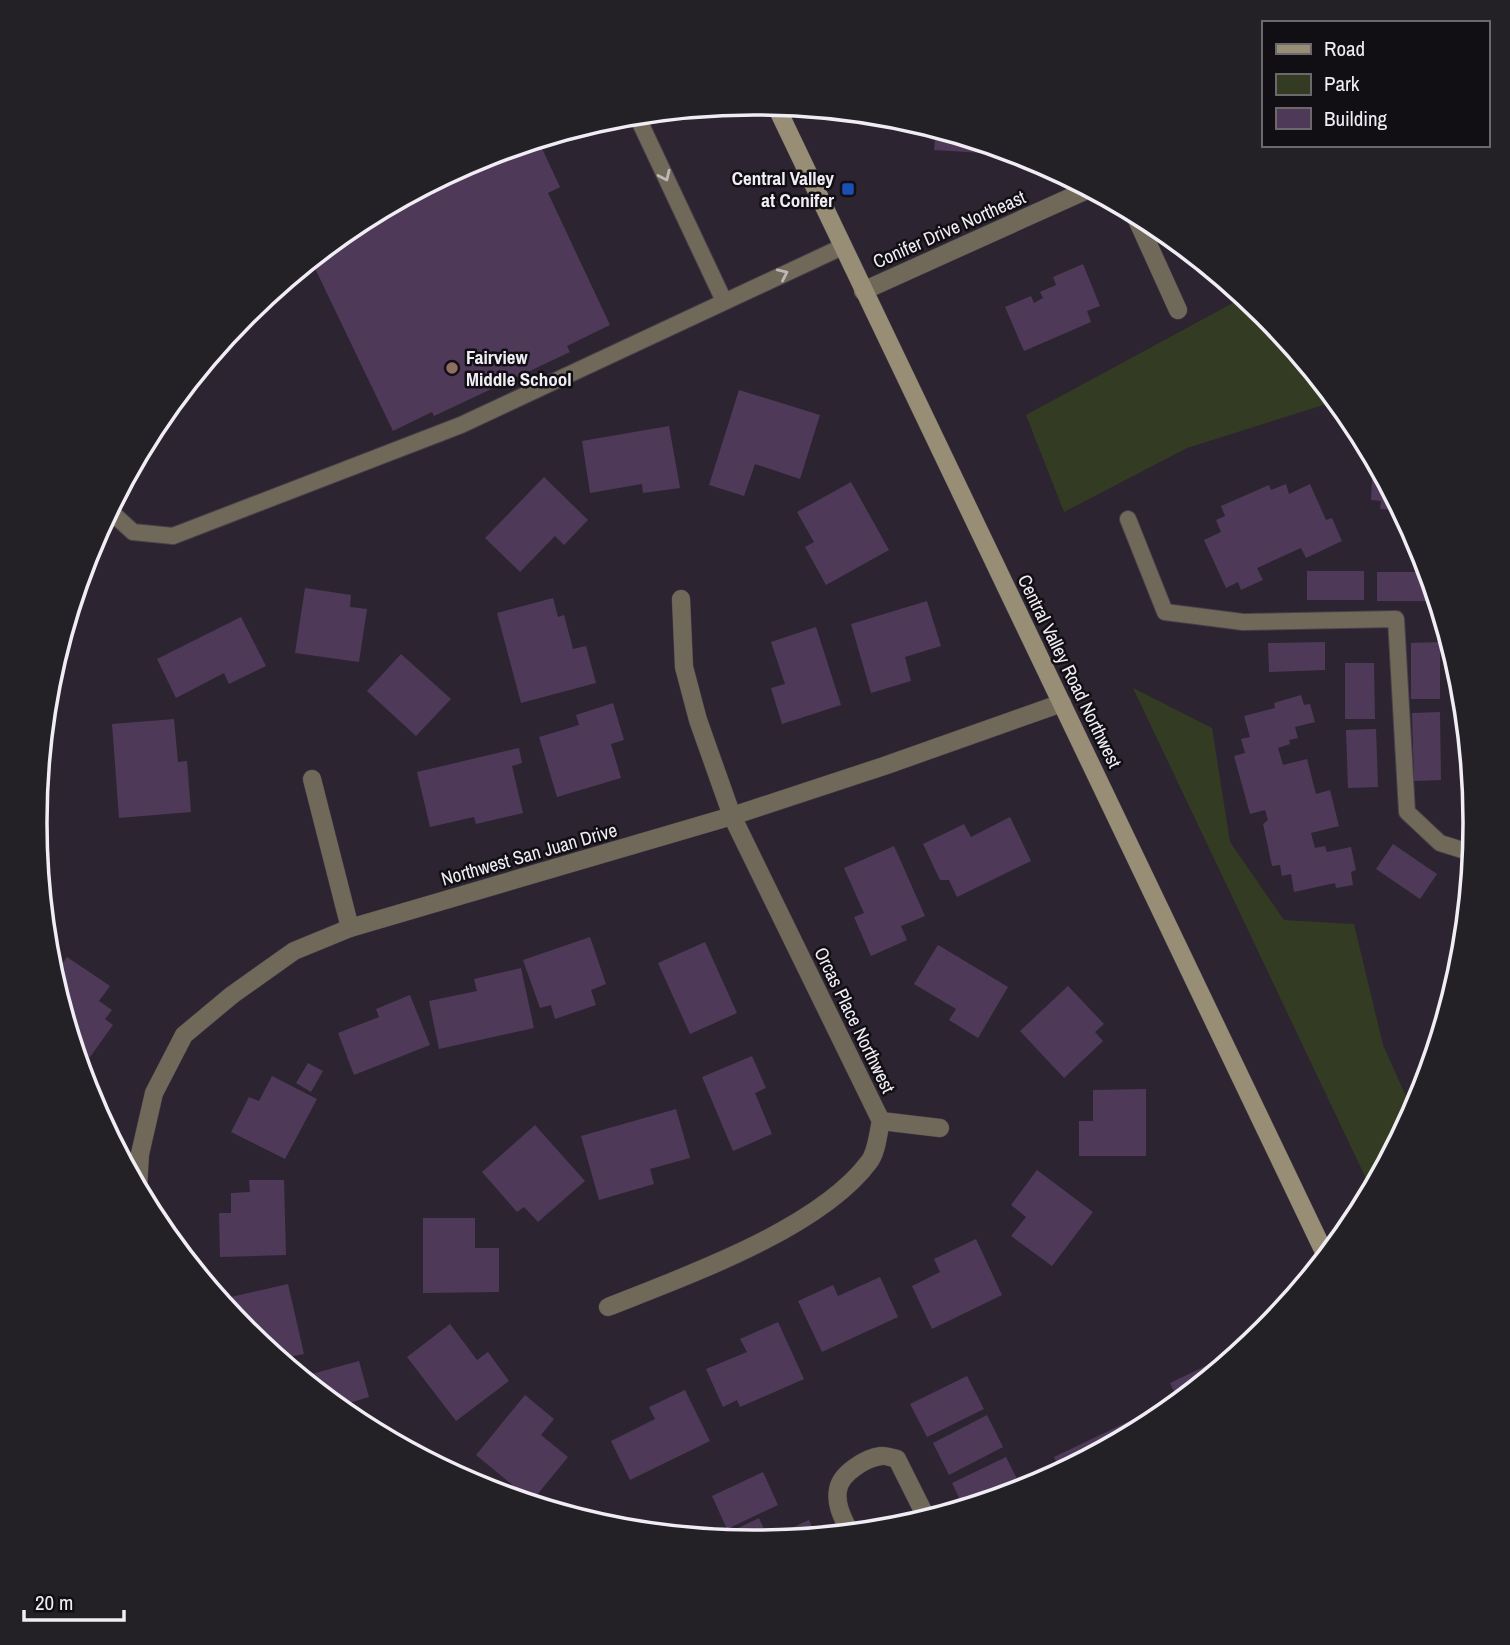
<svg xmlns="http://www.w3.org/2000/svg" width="1510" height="1645" viewBox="0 0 1510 1645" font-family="'Archivo Narrow',sans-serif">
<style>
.green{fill:#333c23}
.building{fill:#4e3a58}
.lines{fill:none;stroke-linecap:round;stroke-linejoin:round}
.lane-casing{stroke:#48404b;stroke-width:18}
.street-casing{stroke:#48404b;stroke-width:19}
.secondary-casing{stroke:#48404b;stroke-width:19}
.lane{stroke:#706959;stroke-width:16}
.street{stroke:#706959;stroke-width:18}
.secondary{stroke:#988e75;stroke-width:18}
.oneway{stroke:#bdb8b6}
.transit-dot{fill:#1a4fb4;stroke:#120f14;stroke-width:2.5}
.education-dot{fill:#8d6e63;stroke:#120f14;stroke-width:2.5}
.labels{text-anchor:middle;stroke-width:5;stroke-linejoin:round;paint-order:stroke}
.poi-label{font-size:19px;font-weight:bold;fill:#f1edf4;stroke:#120f14;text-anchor:end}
.street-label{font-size:19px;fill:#f1edf4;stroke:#120f14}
.rim{fill:none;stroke:#f1edf4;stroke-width:3.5}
</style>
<rect width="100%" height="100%" fill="#2c2430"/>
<!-- green -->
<g class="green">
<path d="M1244,297L1264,314L1336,401L1187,448L1064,512L1026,415Z"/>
<path d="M1133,688L1212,728L1230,842L1284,920L1354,924L1383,1045L1413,1112L1371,1189Z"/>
</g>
<!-- building -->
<g class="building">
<path d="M936,129L984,143L983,153L934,150Z"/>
<path d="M538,140L560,187L548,193L610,325L567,346L570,352L434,416L432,412L393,431L311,260L355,224L480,157Z"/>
<path d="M1083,264L1100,306L1087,311L1091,322L1024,351L1005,307L1031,296L1034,303L1043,298L1040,292L1056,285L1053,277Z"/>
<path d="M739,390L820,415L800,479L755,464L744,496L709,485Z"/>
<path d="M669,426L680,488L643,493L642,484L590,493L582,441Z"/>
<path d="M1373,458L1396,502V510L1380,509L1381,501L1371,500Z"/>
<path d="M544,477L588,520L564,545L555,536L520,572L485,538Z"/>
<path d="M851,482L889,550L826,585L805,547L814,542L797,512Z"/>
<path d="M1286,484L1289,494L1310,484L1326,520L1332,518L1342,541L1306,558L1301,548L1257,568L1263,580L1241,590L1238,582L1226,588L1204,540L1221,532L1216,520L1225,516L1221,506L1269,485L1271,490Z"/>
<rect x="1307" y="571" width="57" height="29"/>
<path d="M1377,572H1428L1431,584V601H1377Z"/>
<path d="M305,588L351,595L350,607L367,609L359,662L295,653Z"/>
<path d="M553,598L558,617L564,615L573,649L586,646L596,683L521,703L497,613Z"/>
<path d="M927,601L941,646L905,657L911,681L871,693L851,624Z"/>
<path d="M241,617L266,666L229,684L224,673L176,698L157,659Z"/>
<path d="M816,627L841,705L782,724L771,688L785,684L771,642Z"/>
<path d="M1325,642V670L1269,672L1268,643Z"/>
<path d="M1440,642V699H1411V643Z"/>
<path d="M401,654L451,699L416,736L367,691Z"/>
<path d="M1345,663H1374L1375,719H1345Z"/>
<path d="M1301,695L1304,705L1310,704L1315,722L1295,727L1298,738L1289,740L1290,744L1278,748L1283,765L1307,759L1316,794L1330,790L1339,826L1311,833L1315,848L1325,846L1327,852L1351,847L1356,870L1351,872L1353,885L1336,888L1335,883L1294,892L1291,874L1282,876L1280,865L1272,866L1263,824L1268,820L1265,810L1250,814L1234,756L1245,753L1241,739L1250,737L1244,716L1275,708L1274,703Z"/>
<path d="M613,703L624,740L611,744L621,778L557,797L539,737L579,725L576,715Z"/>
<path d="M1440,712L1441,780L1414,781L1412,713Z"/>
<path d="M174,719L178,762L187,761L191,812L119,818L112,724Z"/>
<path d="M1376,729L1378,787L1348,788L1346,730Z"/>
<path d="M519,748L522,763L512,766L523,813L476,824L474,817L430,827L417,772Z"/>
<path d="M1010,817L1031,861L957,897L949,880H940L923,844L964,824L971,837Z"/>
<path d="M1393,844L1437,874L1420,899L1376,869Z"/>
<path d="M894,846L925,916L901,926L907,940L871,956L854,917L864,913L844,868Z"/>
<path d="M590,937L606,984L591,990L596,1005L555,1019L551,1005L540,1008L523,960Z"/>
<path d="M705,942L737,1013L690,1034L658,963Z"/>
<path d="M938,945L1008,987L978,1038L949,1020L956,1009L914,984Z"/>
<path d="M67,957L110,986L99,1001L112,1010L105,1019L113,1025L90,1057L74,1047L53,978Z"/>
<path d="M521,968L534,1028L439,1049L429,1001L477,991L474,979Z"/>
<path d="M1068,986L1104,1024L1095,1032L1103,1041L1064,1078L1020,1031Z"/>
<path d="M410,995L430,1045L354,1075L338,1033L379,1017L376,1009Z"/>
<path d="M752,1056L766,1088L755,1093L772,1134L733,1151L702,1077Z"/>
<path d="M308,1063L323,1071L311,1092L296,1083Z"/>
<path d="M272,1076L317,1099L285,1159L231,1132L249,1097L259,1101Z"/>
<path d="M1146,1089V1156H1079V1121H1093V1090Z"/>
<path d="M676,1109L690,1158L650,1169L654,1184L599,1200L581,1136Z"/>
<path d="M535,1125L585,1181L538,1222L524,1207L517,1212L482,1172Z"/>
<path d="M1037,1170L1093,1212L1052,1266L1011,1236L1026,1217L1011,1205Z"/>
<path d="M249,1180H284L286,1255L220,1257L219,1213H231V1193L250,1192Z"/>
<path d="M423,1218H475V1248H499V1292L423,1293Z"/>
<path d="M976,1239L1002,1295L932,1329L912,1286L940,1272L934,1259Z"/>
<path d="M880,1277L898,1317L822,1352L798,1301L833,1285L838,1296Z"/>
<path d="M288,1284L304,1354L279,1359L246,1331L223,1304L222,1299Z"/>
<path d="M778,1322L804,1379L740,1407L737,1400L723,1407L706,1369L747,1352L740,1339Z"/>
<path d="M450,1324L477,1360L488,1352L509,1381L456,1421L407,1357Z"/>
<path d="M1243,1348V1349L1179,1402L1170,1383Z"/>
<path d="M359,1361L369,1397L349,1403L354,1420L301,1377Z"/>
<path d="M967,1376L984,1409L927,1437L910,1404Z"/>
<path d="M685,1390L710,1441L630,1480L611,1441L655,1419L649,1407Z"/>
<path d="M525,1395L554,1419L541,1435L568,1457L532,1501L476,1455Z"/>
<path d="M1165,1404L1168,1410L1155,1421L1061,1472L1054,1457Z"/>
<path d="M987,1415L1003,1447L949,1475L933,1443Z"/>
<path d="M1006,1457L1022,1489L964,1508L952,1483Z"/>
<path d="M763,1472L778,1505L727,1529L712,1496Z"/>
<path d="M759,1518L767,1536L754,1542L729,1540L726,1534Z"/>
<path d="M809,1520L816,1536L762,1542V1541Z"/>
</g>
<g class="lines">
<defs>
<g id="lane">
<path d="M636,114L724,301"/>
<path d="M109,510L133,532L173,536L461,425L842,247"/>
<path d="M1128,519L1165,612L1243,622L1396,619L1407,812L1440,843L1472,853"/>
</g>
<g id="street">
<path d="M1134,213L1178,310"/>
<path d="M863,291L1089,189"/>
<path d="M312,779L350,928"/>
<path d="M881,1121L940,1128"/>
<path d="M138,1188L140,1154L154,1093L184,1035L232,995L294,951L350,928L732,816L884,766L1062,703"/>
<path d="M608,1307C686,1276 819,1229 869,1162C877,1152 878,1133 881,1121L732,816L698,720L684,667L681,599"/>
<path d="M850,1533C844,1520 835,1505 838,1490C840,1474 865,1458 881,1456C885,1455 893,1458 897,1459L927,1519"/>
</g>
<path id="secondary" d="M775,104L1326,1256"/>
</defs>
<!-- lane casing -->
<use href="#lane" class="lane-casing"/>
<!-- street casing -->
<use href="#street" class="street-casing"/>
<!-- secondary casing -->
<use href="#secondary" class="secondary-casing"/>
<!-- lane -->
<use href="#lane" class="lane"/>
<!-- street -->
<use href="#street" class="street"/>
<!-- secondary -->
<use href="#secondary" class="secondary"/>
</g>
<!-- one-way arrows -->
<defs><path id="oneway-chevron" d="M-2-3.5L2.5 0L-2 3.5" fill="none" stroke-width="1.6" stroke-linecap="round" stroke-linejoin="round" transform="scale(1.75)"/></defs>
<g class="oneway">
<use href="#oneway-chevron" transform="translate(665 176) rotate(65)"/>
<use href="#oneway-chevron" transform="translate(783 274) rotate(-25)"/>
</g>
<!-- markers -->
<rect class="transit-dot" x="841" y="182" width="14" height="14" rx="3.5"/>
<circle class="education-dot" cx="452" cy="368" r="7"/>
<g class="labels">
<!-- poi labels -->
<g class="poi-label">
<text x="834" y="185">Central Valley<tspan x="834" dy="22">at Conifer</tspan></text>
<text x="466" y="364" text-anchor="start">Fairview<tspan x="466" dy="22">Middle School</tspan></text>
</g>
<!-- street labels -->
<g class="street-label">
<text transform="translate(949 229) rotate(-24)" y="7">Conifer Drive Northeast</text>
<text transform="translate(1070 671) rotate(64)" y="7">Central Valley Road Northwest</text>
<text transform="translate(529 854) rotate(-16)" y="7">Northwest San Juan Drive</text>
<text transform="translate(855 1020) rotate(64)" y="7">Orcas Place Northwest</text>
</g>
</g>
<!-- crop -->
<path d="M0 0H1510V1645H0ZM754 115H756A707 707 0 0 1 1463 822V823A707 707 0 0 1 756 1530H754A707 707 0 0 1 47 823V822A707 707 0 0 1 754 115Z" fill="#242126" fill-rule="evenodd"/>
<path class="rim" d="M754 115H756A707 707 0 0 1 1463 822V823A707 707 0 0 1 756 1530H754A707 707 0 0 1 47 823V822A707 707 0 0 1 754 115Z"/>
<!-- legend -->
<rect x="1262" y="21" width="228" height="126" fill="#120f14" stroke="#6b686e" stroke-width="2"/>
<rect x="1276" y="44" width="35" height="10" fill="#988e75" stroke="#6b686e" stroke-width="2"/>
<text x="1324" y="56" font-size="21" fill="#f1edf4">Road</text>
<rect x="1276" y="74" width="35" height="21" fill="#333c23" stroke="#6b686e" stroke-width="2"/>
<text x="1324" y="91" font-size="21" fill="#f1edf4">Park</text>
<rect x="1276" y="108" width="35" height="21" fill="#4e3a58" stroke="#6b686e" stroke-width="2"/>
<text x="1324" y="126" font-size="21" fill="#f1edf4">Building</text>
<!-- scale -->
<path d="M24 1610v10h100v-10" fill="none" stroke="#f1edf4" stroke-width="3.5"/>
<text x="35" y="1610" font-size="21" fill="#f1edf4" stroke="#120f14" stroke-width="5" paint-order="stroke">20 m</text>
</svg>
